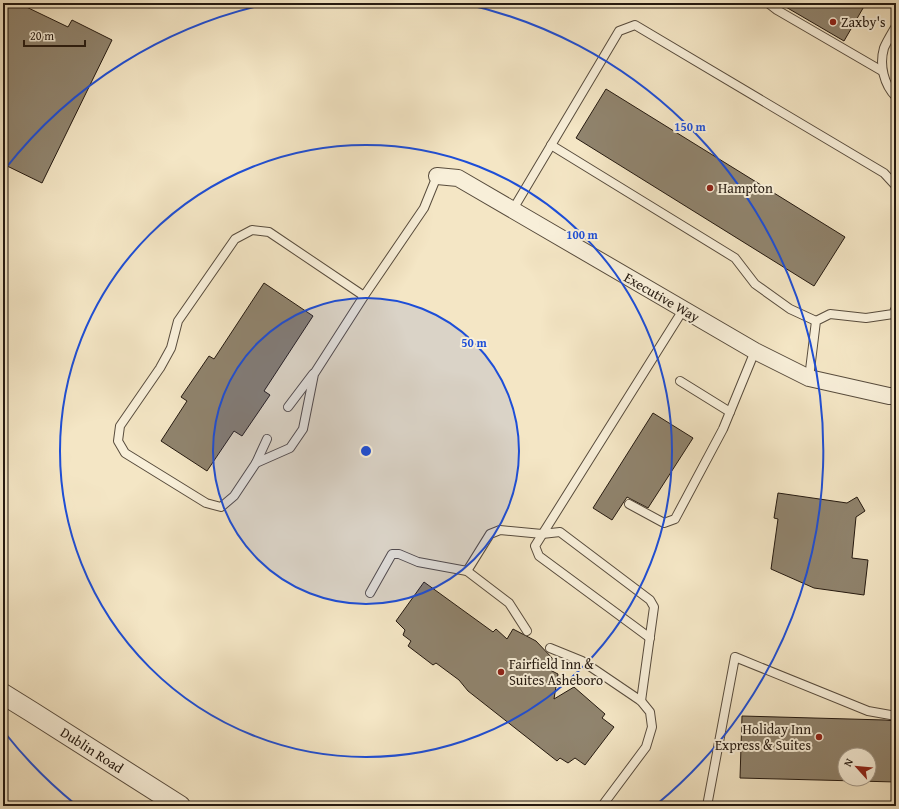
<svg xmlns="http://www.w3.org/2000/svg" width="899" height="809" viewBox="0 0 899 809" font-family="'Gentium Book Plus',serif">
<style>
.building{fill:#90846e;stroke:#241910;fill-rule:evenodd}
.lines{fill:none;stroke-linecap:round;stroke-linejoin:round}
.service-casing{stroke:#584c3d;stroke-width:10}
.minor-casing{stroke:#584c3d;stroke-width:18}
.tertiary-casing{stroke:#584c3d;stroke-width:22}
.service{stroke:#f8efd9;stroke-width:8}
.minor{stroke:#f8efd9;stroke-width:16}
.tertiary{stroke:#f8efd9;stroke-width:20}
.ring{fill:none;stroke:#1d4ed8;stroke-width:2}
.poi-dot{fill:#8f2418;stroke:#f8efd9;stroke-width:1.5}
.labels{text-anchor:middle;stroke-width:4;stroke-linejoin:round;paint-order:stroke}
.poi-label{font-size:14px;fill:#241910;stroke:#f8efd9;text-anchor:start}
.street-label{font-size:14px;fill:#241910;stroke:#f8efd9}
.centre{fill:#1d4ed8;stroke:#f8efd9;stroke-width:2}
.ring-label{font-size:12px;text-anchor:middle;font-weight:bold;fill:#1d4ed8;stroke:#f8efd9;stroke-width:4;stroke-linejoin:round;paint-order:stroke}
</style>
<rect width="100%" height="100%" fill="#f4e6c5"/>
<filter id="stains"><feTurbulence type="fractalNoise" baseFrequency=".005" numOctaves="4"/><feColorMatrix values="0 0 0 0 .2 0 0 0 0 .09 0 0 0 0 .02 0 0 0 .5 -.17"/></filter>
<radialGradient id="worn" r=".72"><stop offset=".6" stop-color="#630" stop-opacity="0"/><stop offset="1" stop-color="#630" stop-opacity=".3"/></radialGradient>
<!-- building -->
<g class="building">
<path d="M3,3H18L68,27L72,20L112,40L42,183L3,164Z"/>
<path d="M779,3H866L844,41Z"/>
<path d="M606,89L845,237L814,286L576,138Z"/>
<path d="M264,283L313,316L264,391L270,395L242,436L234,431L207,471L161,441L187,401L181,397L209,356L214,359Z"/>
<path d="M653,413L693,438L648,508L627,497L612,520L593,508Z"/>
<path d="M778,493L847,503L857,497L865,511L856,517L852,558L868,560L864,595L814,588L771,569L778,519L774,518Z"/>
<path d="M424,582L493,632L496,629L507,639L513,629L536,641L554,660L548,669L558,674L554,699L574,687L605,714L602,718L614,727L585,765L575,758L568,763L560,758L557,761L468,691L459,680L436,663L433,665L408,646L411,641L403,635L405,630L396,621Z"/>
<path d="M742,716L885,720L896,721V782L740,778ZM845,755H869V779H845Z"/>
</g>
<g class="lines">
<defs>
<g id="service">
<path d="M768,3L777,10L882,71"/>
<path d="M896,26C892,33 887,41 884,48C879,65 884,85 896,97"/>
<path d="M551,145L735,258L755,284L790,309L816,321"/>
<path d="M512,211L619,31L635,25L884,173L896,186"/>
<path d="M364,296L269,232L252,230L235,239L178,321L171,348L160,368L120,426L118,441L125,453L206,503L221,507L234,496L256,463L290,448L303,429L314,374L364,296L424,208L437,176"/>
<path d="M809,378L816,321L830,314L866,318L893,314L896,308"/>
<path d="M680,381L730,412"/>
<path d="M288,407L313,374"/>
<path d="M256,463L267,439"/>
<path d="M629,504L664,523L675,519L723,429L755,351"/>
<path d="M467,571L490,534L500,530L542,534L560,532L650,600L654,607L641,701"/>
<path d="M370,593L392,554H399L418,562L467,571L509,603L527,631"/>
<path d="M650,638L539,556L535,546L683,310"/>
<path d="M550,648L582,661L641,701L650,712L652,727L646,747L602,806"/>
<path d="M707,806L735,657L868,711L896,716"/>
</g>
<path id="minor" d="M437,176L458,178L755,351L809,378L889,396H896"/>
<path id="tertiary" d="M3,694L32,712L180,806"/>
</defs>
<!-- service casing -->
<use href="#service" class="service-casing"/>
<!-- minor casing -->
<use href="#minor" class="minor-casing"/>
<!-- tertiary casing -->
<use href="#tertiary" class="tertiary-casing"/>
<!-- service -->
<use href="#service" class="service"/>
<!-- minor -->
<use href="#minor" class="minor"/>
<!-- tertiary -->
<use href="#tertiary" class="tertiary"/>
</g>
<!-- distance rings -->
<circle cx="366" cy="451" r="153" fill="#1d4ed8" fill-opacity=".12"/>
<g class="ring">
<circle cx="366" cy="451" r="153"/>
<circle cx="366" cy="451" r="306"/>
<path d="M75 804A458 458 0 0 1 5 733M5 169A458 458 0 0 1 271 3M461 3A458 458 0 0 1 657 804"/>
</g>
<!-- markers -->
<g class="poi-dot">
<circle cx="833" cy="22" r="4"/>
<circle cx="710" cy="188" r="4"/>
<circle cx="501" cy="672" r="4"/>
<circle cx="819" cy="737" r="4"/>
</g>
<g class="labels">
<!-- poi labels -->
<g class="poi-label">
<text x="841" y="27">Zaxby's</text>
<text x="718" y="193">Hampton</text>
<text x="509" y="669">Fairfield Inn &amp;<tspan x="509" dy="16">Suites Asheboro</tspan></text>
<text x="811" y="734" text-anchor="end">Holiday Inn<tspan x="811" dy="16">Express &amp; Suites</tspan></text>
</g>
<!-- street labels -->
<g class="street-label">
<text transform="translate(662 297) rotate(30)" y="5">Executive Way</text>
<text transform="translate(92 750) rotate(33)" y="5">Dublin Road</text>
</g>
</g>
<circle cx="366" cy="451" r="6" class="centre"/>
<g class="ring-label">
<text x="690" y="131">150 m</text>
<text x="582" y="239">100 m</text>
<text x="474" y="347">50 m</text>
</g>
<!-- margin -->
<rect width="899" height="809" fill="none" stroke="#f4e6c5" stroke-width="16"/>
<rect x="4" y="4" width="891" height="801" fill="none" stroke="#241910" stroke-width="2"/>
<rect x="8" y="8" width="883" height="793" fill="none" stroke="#241910"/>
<!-- north arrow -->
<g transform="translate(857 767) rotate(297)"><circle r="19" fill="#f8efd9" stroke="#a39989"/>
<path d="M0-3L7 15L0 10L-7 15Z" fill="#8f2418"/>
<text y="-6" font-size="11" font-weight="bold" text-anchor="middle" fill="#241910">N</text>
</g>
<!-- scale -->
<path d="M24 40v6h61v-6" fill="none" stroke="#241910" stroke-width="2"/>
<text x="30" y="40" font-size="12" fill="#241910" stroke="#f8efd9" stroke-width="3" paint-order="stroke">20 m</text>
<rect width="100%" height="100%" filter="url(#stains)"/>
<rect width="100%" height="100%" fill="url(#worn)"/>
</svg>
